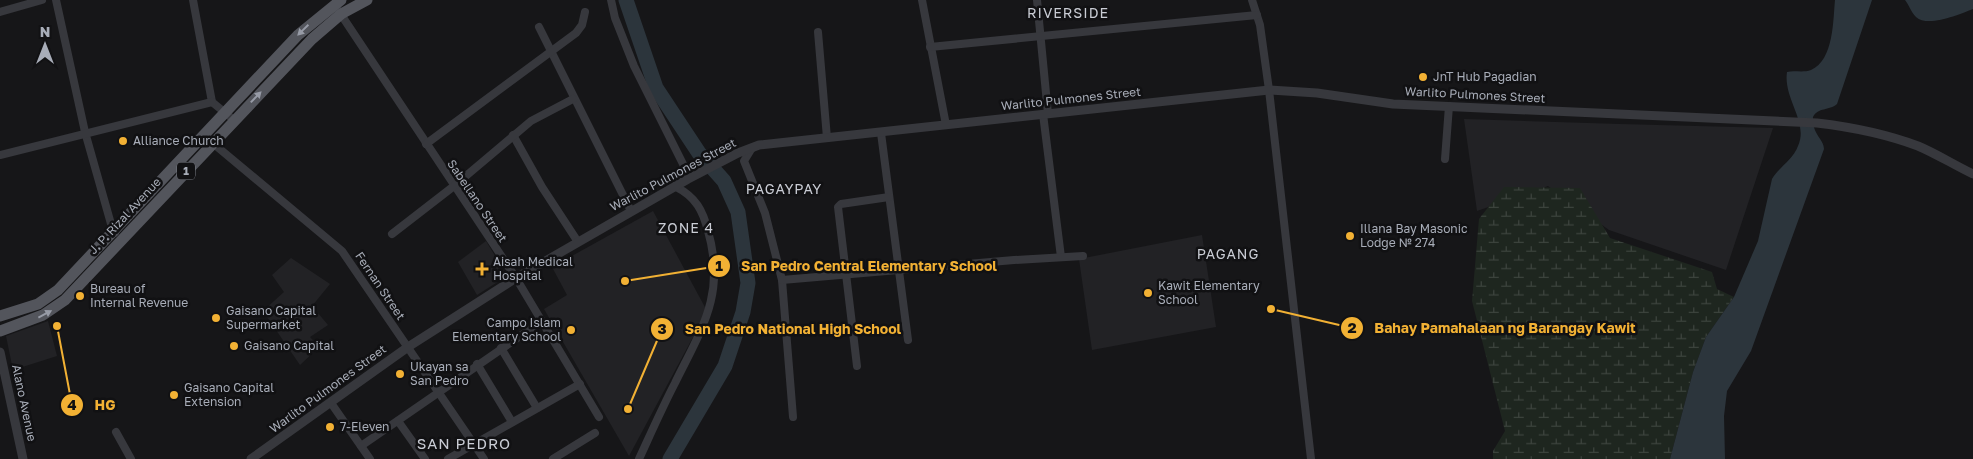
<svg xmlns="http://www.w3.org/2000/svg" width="1973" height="459" viewBox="0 0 1973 459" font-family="'Golos Text',sans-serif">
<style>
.built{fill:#222225}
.wetland{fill:url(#wetland-marsh)}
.water{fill:#2c353c}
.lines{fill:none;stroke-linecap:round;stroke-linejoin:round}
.river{stroke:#2c353c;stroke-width:15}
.minor{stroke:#37383d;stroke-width:8}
.tertiary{stroke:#37383d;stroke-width:9}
.primary{stroke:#53555c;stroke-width:11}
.oneway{fill:#979ba6}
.poi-dot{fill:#f2b134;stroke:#111113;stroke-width:2}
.labels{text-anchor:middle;stroke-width:5;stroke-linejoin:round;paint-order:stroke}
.shield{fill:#111113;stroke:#7b7e86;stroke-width:1}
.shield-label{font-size:11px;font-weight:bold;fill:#a8adb8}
.poi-label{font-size:12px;fill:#a8adb8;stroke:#111113;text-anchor:start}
.street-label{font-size:12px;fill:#a8adb8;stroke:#111113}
.neighbourhood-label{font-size:14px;letter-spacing:1px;fill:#c9ccd4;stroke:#111113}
.quarter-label{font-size:15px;letter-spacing:1px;fill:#c9ccd4;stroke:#111113}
.leader{fill:none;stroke:#f2b134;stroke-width:2}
.callout-dot{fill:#f2b134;stroke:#111113;stroke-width:2}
.mark-label{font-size:15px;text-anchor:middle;font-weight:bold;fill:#111}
.callout-label{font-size:14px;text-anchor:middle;font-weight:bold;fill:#f2b134;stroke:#111113;stroke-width:5;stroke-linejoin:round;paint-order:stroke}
</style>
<defs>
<pattern id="wetland-marsh" width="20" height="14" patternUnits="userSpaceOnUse" patternTransform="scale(1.25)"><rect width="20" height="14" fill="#1e261f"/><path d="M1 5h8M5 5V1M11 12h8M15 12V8" fill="none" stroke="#3c433d"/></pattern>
</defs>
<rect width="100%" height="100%" fill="#161618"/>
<!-- built -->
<g class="built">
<path d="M1464,119L1620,124L1773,128L1726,270L1609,230L1548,186L1477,211Z"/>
<path d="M653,211L707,311L629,456L544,309L567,295L552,267Z"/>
<path d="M1202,235L1216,327L1092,350L1079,259Z"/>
<path d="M486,241L507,276L477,295L458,262Z"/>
<path d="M291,258L330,284L312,306L328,325L310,337L319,347L300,365L263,311L284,292L272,275Z"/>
<path d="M48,321L57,356L13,370L6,336Z"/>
</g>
<!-- wetland -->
<path class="wetland" d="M1504,187L1580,188L1610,238L1712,272L1717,289L1734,297L1706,337L1693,372L1670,459H1493V451L1505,431L1472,301L1479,219Z"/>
<!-- water -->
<g class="water">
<path d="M1835,0H1872L1837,104C1829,111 1818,107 1813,117C1812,135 1824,139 1824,149L1751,351L1727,391L1724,416L1725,459H1670L1693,372L1706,337L1734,297L1758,241L1772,179C1779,167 1793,160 1798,146C1809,122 1783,99 1787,72C1794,70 1803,73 1811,70C1834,60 1833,20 1835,0Z"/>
<path d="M1905,0H1973V9C1960,14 1928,28 1916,17C1911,12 1909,5 1905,0Z"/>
</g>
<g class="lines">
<!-- river -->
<path class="river" d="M626,0L656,88L699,153L724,181L738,212L748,283L743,312L725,366L670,459"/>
<!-- minor -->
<g class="minor">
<path d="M56,0L85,132L113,231L115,233"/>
<path d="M193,0L212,102"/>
<path d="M611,0L615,18L634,66L684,166L683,174L672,187"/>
<path d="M922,0L946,125"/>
<path d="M1037,0L1048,114"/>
<path d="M1252,0L1260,25L1269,90L1311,459"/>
<path d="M338,10L516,278L599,417"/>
<path d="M0,12L42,0"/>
<path d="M539,27L631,211"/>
<path d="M818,32L827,138"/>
<path d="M930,47L1257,15"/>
<path d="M212,102L234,120"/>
<path d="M1043,114L1061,257"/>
<path d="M881,133L908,340"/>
<path d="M203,135L342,251L484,459"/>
<path d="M513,135L542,187L578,242"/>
<path d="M426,144L576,33L582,25L585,12"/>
<path d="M752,148L744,161L765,213L782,280L793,417"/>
<path d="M0,155L212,102"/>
<path d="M1445,159L1449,106"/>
<path d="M392,234L454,186L531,121L573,99"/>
<path d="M782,280L1014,260L1083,256"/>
<path d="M501,348L537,408"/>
<path d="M477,364L512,422"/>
<path d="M857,366L838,207L841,204L889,197"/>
<path d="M331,403L370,459"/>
<path d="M398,421L425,459"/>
<path d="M116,432L131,459"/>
<path d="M361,446L542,321"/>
<path d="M448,459L580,384"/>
<path d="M553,459L595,433"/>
<path d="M639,459C651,433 662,408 675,383C702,328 726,294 708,231C703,211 696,197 676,187"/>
</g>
<!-- tertiary -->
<g class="tertiary">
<path d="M0,352L23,459"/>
<path d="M251,459L408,347L516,278L688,179L738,153L759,145L1269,90L1317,93L1393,104L1817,123C1851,127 1886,134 1918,146C1937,154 1954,165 1973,174"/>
</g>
<!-- primary -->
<g class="primary">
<path d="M0,316L38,304L58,290L298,35L341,0"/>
<path d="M0,331L43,315L65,300L312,39L341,14L367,0"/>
</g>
</g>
<!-- one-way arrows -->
<defs><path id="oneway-solid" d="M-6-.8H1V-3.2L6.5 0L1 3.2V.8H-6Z" transform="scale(1.25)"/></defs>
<g class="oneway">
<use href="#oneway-solid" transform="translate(303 30) rotate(136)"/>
<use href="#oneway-solid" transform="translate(256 97) rotate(-46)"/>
<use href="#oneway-solid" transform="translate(45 314) rotate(-28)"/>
</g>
<!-- markers -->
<g class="poi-dot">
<circle cx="1423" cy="77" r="5"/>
<circle cx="123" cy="141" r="5"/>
<circle cx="1350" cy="236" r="5"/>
<path d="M479.5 261.5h5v5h5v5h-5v5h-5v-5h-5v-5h5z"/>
<circle cx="1148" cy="293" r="5"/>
<circle cx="80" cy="296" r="5"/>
<circle cx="216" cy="318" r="5"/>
<circle cx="571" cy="330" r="5"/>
<circle cx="234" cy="346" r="5"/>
<circle cx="400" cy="374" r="5"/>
<circle cx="174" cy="395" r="5"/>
<circle cx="330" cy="427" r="5"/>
</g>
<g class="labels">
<!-- shield labels -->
<rect class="shield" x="177" y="162.5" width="18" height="17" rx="4"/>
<g class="shield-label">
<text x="186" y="175">1</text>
</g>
<!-- poi labels -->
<g class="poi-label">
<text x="1433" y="81">JnT Hub Pagadian</text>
<text x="133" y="145">Alliance Church</text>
<text x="1360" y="233">Illana Bay Masonic<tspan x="1360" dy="14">Lodge № 274</tspan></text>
<text x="493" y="266">Aisah Medical<tspan x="493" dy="14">Hospital</tspan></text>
<text x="1158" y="290">Kawit Elementary<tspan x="1158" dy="14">School</tspan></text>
<text x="90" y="293">Bureau of<tspan x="90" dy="14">Internal Revenue</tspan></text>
<text x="226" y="315">Gaisano Capital<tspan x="226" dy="14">Supermarket</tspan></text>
<text x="561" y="327" text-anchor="end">Campo Islam<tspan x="561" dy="14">Elementary School</tspan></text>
<text x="244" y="350">Gaisano Capital</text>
<text x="410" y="371">Ukayan sa<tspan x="410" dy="14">San Pedro</tspan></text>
<text x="184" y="392">Gaisano Capital<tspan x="184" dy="14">Extension</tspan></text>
<text x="340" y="431">7-Eleven</text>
</g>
<!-- street labels -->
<g class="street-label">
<text transform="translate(1475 95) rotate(3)" y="4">Warlito Pulmones Street</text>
<text transform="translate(1071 99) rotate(-6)" y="4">Warlito Pulmones Street</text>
<text transform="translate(673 175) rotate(-28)" y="4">Warlito Pulmones Street</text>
<text transform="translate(477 201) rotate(56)" y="4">Sabellano Street</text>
<text transform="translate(125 216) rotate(-47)" y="4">J. P. Rizal Avenue</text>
<text transform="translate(380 286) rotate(56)" y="4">Fernan Street</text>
<text transform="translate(328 389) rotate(-36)" y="4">Warlito Pulmones Street</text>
<text transform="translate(24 403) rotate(78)" y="4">Alano Avenue</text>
</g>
<!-- neighbourhood labels -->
<g class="neighbourhood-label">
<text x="1068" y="18">RIVERSIDE</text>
<text x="784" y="194">PAGAYPAY</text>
<text x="686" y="233">ZONE 4</text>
<text x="1228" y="259">PAGANG</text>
</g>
<!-- quarter labels -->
<g class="quarter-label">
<text x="464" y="449">SAN PEDRO</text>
</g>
</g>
<!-- callouts -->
<path class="leader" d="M625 281L719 266M1271 309L1352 328M628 409L662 329M57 326L72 405"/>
<g class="callout-dot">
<circle cx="625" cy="281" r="5"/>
<circle cx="1271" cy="309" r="5"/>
<circle cx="628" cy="409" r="5"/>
<circle cx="57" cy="326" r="5"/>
<circle cx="719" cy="266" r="12"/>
<circle cx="1352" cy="328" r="12"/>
<circle cx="662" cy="329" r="12"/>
<circle cx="72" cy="405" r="12"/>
</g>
<g class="mark-label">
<text x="719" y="271">1</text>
<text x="1352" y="333">2</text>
<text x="662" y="334">3</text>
<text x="72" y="410">4</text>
</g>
<g class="callout-label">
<text x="869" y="271">San Pedro Central Elementary School</text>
<text x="1505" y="333">Bahay Pamahalaan ng Barangay Kawit</text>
<text x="793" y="334">San Pedro National High School</text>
<text x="105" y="410">HG</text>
</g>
<!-- north arrow -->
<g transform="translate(45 45)" stroke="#111113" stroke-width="4" paint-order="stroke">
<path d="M0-4L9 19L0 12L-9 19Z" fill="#a8adb8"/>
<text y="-8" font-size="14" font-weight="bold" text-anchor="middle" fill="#a8adb8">N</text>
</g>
</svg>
